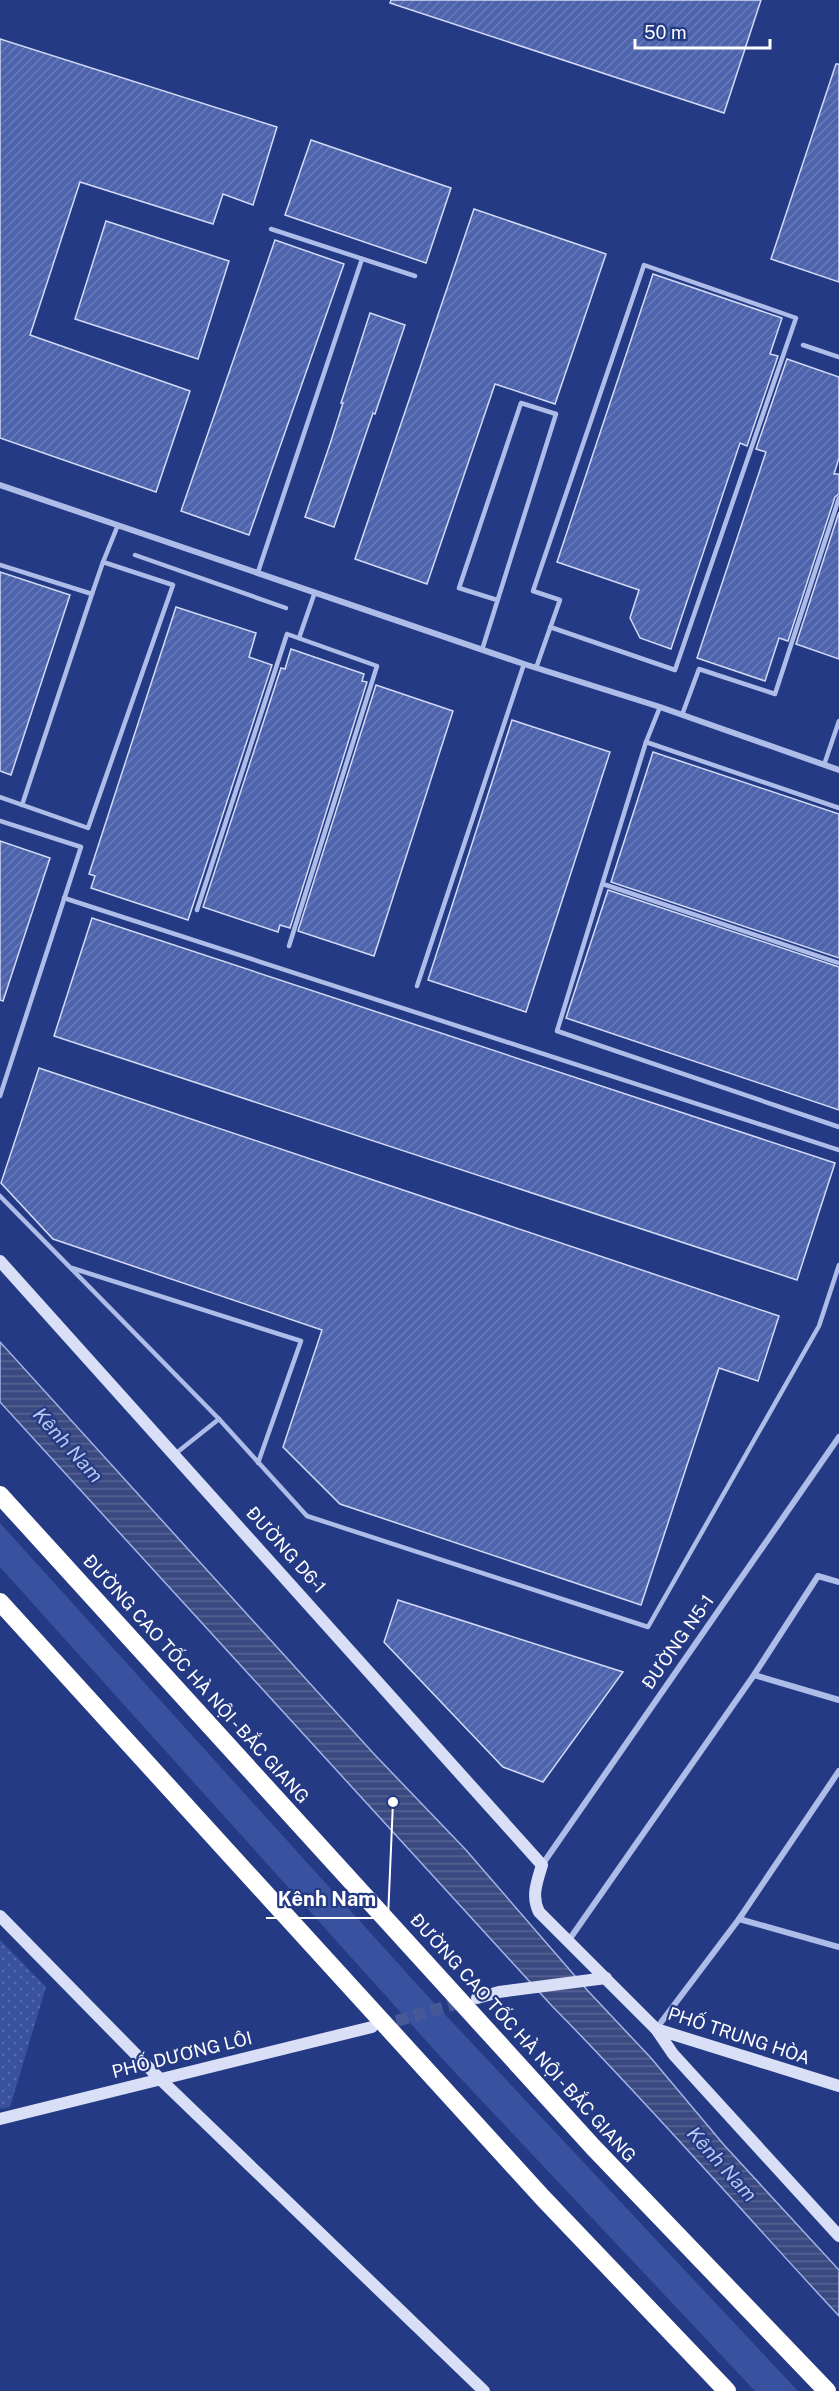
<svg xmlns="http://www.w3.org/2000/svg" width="839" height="2391" viewBox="0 0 839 2391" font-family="'Public Sans',sans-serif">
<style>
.grass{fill:#3952a0}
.garden{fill:url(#garden-dots)}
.water{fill:url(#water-rules);stroke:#a3b4e8;stroke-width:1.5}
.building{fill:url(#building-hatch);stroke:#d2dbf6;stroke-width:1.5}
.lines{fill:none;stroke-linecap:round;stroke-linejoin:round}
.secondary-tunnel{stroke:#465896;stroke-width:12;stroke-dasharray:12 6;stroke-linecap:butt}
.lane{stroke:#aebce8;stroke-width:4.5}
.street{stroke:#aebce8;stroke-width:6}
.secondary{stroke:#d8dff7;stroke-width:12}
.highway{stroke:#fff;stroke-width:18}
.labels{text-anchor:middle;stroke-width:4.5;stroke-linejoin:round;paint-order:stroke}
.street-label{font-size:18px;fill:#fff;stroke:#253a84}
.water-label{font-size:20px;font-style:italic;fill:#bac7ef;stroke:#253a84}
.leader{fill:none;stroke:#fff;stroke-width:2}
.callout-dot{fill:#fff;stroke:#253a84;stroke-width:2}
.callout-label{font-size:20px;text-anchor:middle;font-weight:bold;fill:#fff;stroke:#253a84;stroke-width:4.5;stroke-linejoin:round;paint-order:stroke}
</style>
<defs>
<pattern id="garden-dots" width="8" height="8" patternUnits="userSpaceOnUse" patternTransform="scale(1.5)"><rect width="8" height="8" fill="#3952a0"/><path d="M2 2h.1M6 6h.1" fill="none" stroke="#576cae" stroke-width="1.8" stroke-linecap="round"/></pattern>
<pattern id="water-rules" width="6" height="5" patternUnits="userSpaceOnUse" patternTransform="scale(1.5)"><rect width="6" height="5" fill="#3a4980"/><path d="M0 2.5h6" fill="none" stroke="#586493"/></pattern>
<pattern id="building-hatch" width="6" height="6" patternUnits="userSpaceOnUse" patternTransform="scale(1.5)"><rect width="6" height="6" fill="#4d63ac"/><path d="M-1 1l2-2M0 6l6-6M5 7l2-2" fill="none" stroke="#687ab8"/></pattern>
</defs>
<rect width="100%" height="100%" fill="#253a84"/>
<!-- grass -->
<path class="grass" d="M0,1523L423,1991L798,2391H755L448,2065L0,1567Z"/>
<!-- garden -->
<path class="garden" d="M0,1940L46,1987L10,2107L0,2109Z"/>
<!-- water -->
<path class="water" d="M0,1342L374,1754L466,1850L588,1991L651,2058L724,2145L839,2270V2316C743,2213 651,2106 552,2006L0,1402Z"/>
<!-- building -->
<g class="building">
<path d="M391,0H761L724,113L390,3Z"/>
<path d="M0,39L277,127L253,205L223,194L213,224L80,182L30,335L190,391L156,492L0,438Z"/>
<path d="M836,64H839V282L771,259Z"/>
<path d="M311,140L451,188L426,263L285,215Z"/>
<path d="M474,209L606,254L555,404L495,384L427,584L355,559Z"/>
<path d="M106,221L229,261L198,359L75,319Z"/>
<path d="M275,240L344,264L249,535L181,511Z"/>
<path d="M653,274L782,318L770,354L778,356L747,446L740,443L671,649L640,638L630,618L639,590L557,562Z"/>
<path d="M370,313L405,325L375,414L373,413L334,527L305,517L330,444L343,403H341Z"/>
<path d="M787,359L839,377V458L834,474H839V494L835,497L788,641L779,638L765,681L697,658L766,452L756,449Z"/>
<path d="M839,512V659L796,644Z"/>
<path d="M0,572L70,595L11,775L0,771Z"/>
<path d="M176,607L256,633L249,657L272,665L188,920L91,888L95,876L89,874Z"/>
<path d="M291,649L364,674L362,681L367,682L290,928L280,925L278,932L203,907L281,668L285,669Z"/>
<path d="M376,685L453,711L374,956L298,931Z"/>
<path d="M512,720L610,752L526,1012L428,980Z"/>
<path d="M653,752L839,814V958L611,882Z"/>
<path d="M0,841L50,858L3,1001L0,1000Z"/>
<path d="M608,890L839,967V1110L566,1018Z"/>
<path d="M92,918L835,1163L797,1280L54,1036Z"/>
<path d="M39,1068L779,1316L758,1381L719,1368L641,1605L340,1504L283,1447L322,1330L53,1239L1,1183Z"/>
<path d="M398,1600L623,1672L543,1782L503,1767L384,1642Z"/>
</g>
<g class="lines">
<!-- secondary-tunnel -->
<path class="secondary-tunnel" d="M379,2026L466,2001"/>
<!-- lane -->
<g class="lane">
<path d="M271,229L415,276"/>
<path d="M803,345L839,357"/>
<path d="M135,555L286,608"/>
<path d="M103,562L118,525"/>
<path d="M0,565L92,594L103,562L173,585L88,828L0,797"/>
<path d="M258,572L362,259"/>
<path d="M299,638L315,592"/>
<path d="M482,650L556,414L521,403L459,588L497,600"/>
<path d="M536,668L560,600L533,591L644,265L796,318L675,670L550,627"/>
<path d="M660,707L646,742L557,1031L839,1127"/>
<path d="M682,715L699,669L775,694L839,498"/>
<path d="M646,742L839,808"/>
<path d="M824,765L839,721"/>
<path d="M22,805L92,594"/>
<path d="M0,821L81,847L0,1096"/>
<path d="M603,884L839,963"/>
<path d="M64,898L839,1150"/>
<path d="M197,910L287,634L377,666L289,946"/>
<path d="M417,986L524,664"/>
<path d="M0,1196L219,1419L307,1516L648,1627L819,1326L839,1265"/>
<path d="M72,1268L301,1341L258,1463"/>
<path d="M175,1454L219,1419"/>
</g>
<!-- street -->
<g class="street">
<path d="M0,485L524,664L660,707L839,770"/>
<path d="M754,1675L839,1700"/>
<path d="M542,1865L839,1437"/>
<path d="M739,1919L839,1947"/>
<path d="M569,1940L754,1675L818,1576L839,1582"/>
<path d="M656,2029L739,1919L839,1771"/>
</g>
<!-- secondary -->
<g class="secondary">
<path d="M0,1261L542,1865C537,1882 531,1896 539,1912L656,2029L839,2086"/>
<path d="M0,1916L159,2078L484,2391"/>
<path d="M477,1998L499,1992L606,1978"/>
<path d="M656,2029L673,2054L839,2236"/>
<path d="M0,2119L372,2027"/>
</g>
<!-- highway -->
<g class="highway">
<path d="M0,1495L593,2147L827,2391"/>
<path d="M0,1602L542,2197L727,2391"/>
</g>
</g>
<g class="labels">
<!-- street labels -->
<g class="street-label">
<text transform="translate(286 1550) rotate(48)" y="6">ĐƯỜNG D6-1</text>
<text transform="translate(678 1642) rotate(-55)" y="6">ĐƯỜNG N5-1</text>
<text transform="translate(196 1679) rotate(48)" y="6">ĐƯỜNG CAO TỐC HÀ NỘI - BẮC GIANG</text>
<text transform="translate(739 2036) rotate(18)" y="6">PHỐ TRUNG HÒA</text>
<text transform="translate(523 2038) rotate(48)" y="6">ĐƯỜNG CAO TỐC HÀ NỘI - BẮC GIANG</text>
<text transform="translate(182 2055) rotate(-14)" y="6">PHỐ DƯƠNG LÔI</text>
</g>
<!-- water labels -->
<g class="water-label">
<text transform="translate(68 1445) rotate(48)" y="7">Kênh Nam</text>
<text transform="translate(722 2164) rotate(48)" y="7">Kênh Nam</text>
</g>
</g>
<!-- callouts -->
<path class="leader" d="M393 1802L388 1918H266"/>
<circle class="callout-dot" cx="393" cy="1802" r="6"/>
<g class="callout-label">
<text x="327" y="1906">Kênh Nam</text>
</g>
<!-- scale -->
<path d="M635 39v9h135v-9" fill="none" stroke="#ffffff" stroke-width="3"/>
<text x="644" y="39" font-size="18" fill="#ffffff" stroke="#253a84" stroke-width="4.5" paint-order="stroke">50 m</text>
</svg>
